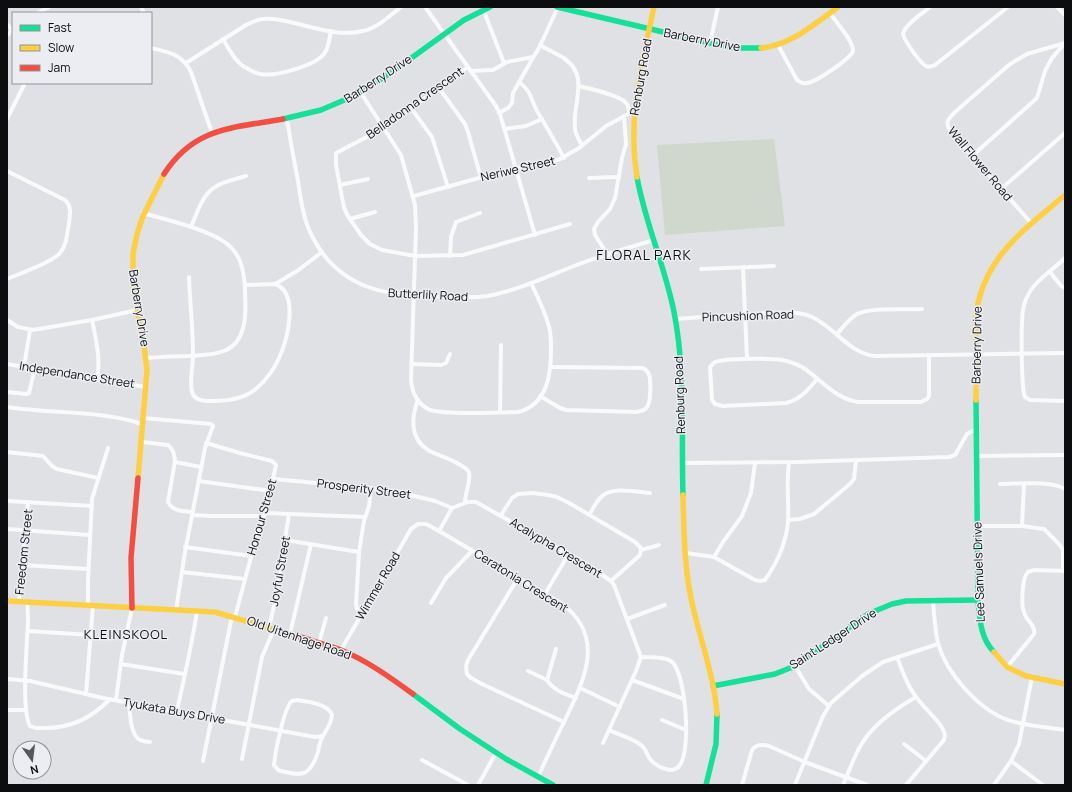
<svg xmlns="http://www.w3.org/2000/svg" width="1072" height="792" viewBox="0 0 1072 792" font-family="Manrope,sans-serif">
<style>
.pitch{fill:#d0d7cc}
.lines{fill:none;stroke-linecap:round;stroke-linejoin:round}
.street{stroke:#fafafb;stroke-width:4}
.fast{stroke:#16e098;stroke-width:5.5}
.slow{stroke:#ffcf43;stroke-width:5.5}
.jam{stroke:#f24e42;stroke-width:5.5}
.labels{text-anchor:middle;stroke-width:3;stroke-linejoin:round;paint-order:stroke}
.street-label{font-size:12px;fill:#0c0d0e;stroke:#ebedf2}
.neighbourhood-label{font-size:13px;letter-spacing:1px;fill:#0c0d0e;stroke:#ebedf2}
.quarter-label{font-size:14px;letter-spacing:1px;fill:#0c0d0e;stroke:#ebedf2}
</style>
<rect width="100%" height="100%" fill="#dfe1e4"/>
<!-- pitch -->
<path class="pitch" d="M774,139L785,226L665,235L657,145Z"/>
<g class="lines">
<!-- street -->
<g class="street">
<path d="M141,7L144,13"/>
<path d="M425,7L496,106L500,114L535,235"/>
<path d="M930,7C923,13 905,24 903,34C904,40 920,63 926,66C929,68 932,66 935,65L1008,7"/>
<path d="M1057,7L1065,15"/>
<path d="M483,9L504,63"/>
<path d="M37,13L49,7"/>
<path d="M7,24L12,30"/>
<path d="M7,35L13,30"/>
<path d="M223,39C229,49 234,60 243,66C248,69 254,73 260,74C275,77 314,66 324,54C329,48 329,39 331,31"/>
<path d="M710,43L718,7"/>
<path d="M540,45C548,50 558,54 565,59C590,77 572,103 575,128C575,134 579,140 582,145"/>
<path d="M778,45L797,80C800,82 802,84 806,83C815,83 850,59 853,51C853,40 836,22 830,13"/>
<path d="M151,48C169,52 182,54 191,72L212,133"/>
<path d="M186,63L246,25C251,23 257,19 263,19C272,18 281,20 290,22C313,27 339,37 363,31C377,28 390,16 401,7"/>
<path d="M468,67L384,128L336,153V165L344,208L348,216L361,235L370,244L382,250L415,256L463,255L570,224"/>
<path d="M470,71L493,70L507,62L533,57"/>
<path d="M519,82C532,92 530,98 537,111C546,126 555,141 564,158"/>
<path d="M579,86C590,89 621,95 627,104C629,107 629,110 629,114"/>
<path d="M439,88L465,124L468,132L481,178"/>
<path d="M361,93L401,155L415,205L416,228L411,380C412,392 417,403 428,409C443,416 499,412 518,412C547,405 551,375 551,350C551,344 551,337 550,331C547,315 538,298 531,283"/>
<path d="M411,108L432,137L448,187"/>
<path d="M499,113L508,108L512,103L513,93L531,61L539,48L558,7"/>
<path d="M7,119L25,83"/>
<path d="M287,119C290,139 294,160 298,181C301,200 303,219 312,236C339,290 389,297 443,297C458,297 473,298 488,296C518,290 546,277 574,266C600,256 627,248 654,240"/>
<path d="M505,129L526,126L542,119"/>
<path d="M972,156L1037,98L1045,71L1052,58L1065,43"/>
<path d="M7,171L65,200C72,206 70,215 69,223C67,233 67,245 60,253C53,262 19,274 7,279"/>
<path d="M589,178L619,177"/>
<path d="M340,185L368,179"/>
<path d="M1001,189L1065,133"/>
<path d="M414,196L515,168L551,162L560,159L579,148L606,126L634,111"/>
<path d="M143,213C167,220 207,229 226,243C241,254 244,271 245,289C245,301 247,316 243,328C236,356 212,354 189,356C175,356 160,357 146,358"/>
<path d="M350,219L375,212"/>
<path d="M1032,224L951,132C945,123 947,120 954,113L1010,64L1027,54L1065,43"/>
<path d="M191,227C206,190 207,186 246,176"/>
<path d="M608,255L595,235L594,229L598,222L610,209L615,198L622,158L626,144L624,116"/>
<path d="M450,256L451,237L456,222L480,213"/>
<path d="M1065,258C1056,267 1037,280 1031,290C1027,296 1024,303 1023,310C1021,322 1021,388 1025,397L1030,400L1065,401"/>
<path d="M743,267L747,359"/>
<path d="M701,269L774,266"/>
<path d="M1050,272L1061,286L1065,288"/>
<path d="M189,277C190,303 193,329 193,355C193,367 189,381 192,392C195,401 204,401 212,401C228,401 245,399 257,388C266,380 274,369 279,358C287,341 300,293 275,284L245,285"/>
<path d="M275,284L297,271L322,252"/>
<path d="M676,319C707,316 738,314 770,313C784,313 800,311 812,317C836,328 849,354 876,356L1065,353"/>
<path d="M7,320L18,327L33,330L92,320L137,310"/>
<path d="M92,320C96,340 101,359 97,379"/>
<path d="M837,334C843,327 849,319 857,314C871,307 905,310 922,309"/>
<path d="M7,364L146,387"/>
<path d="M411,364L441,365L446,363L450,354"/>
<path d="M24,367L30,330"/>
<path d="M817,379C808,390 801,399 786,403L723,406L715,404L712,400L710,367L715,362C728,358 768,358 782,360C789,361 796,364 802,367C822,380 834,398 858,402H921L927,399L929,396V355"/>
<path d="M7,392L26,394L29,393L35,368"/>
<path d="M540,396L560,408L566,410L636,412C640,411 645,411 647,407C651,402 651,380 649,375C648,371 645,369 642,368L551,367"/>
<path d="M418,400C411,418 410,439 428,450C435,454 444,457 451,460C458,464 465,466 469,472C471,482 465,492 465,503"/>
<path d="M7,407C52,414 99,410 142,424"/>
<path d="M500,412L501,345"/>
<path d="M143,418L211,424L213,426L205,448L185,552L176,610"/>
<path d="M142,442L168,445C174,450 174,454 175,461L168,502C172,511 183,511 192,512"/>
<path d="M206,443L240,453L272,461L276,465L266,511L255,542L235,617"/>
<path d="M7,452L43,456L52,466L57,469L98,478"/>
<path d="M976,456L1065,455"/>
<path d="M175,462L201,467"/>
<path d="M682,463L798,462L949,457L955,455L967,434L976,429"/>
<path d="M274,479L389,490L435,501L452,508"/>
<path d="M199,481L271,491"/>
<path d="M1000,484C1018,484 1051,480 1065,489"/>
<path d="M7,501L92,506"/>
<path d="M265,513L365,517"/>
<path d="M192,515L211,516H264"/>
<path d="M501,515L512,498L518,494L533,493L548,495L557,497L571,504L635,542L641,548L640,555L611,581"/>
<path d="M589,515C593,509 596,502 601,497C612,486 636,492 650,493"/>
<path d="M788,520L800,519L814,514L850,484L854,479L856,461"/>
<path d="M977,526H1022L1044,529L1059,544L1063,550V571"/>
<path d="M1022,526L1024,484"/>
<path d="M7,529L90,535"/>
<path d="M439,531L452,508L468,502H476L588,565L611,581L614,585L641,657L636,671L603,743"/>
<path d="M285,540L359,552"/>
<path d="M185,547L251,556"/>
<path d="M641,550L659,545"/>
<path d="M686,553L714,557L755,580L761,581L765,580C777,563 786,543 788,522C789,502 786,482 789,463"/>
<path d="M714,557L723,542L742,516L751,493L755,463"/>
<path d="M22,565L88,569"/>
<path d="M182,572L245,579"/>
<path d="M518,578L468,660L466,666L467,674L471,678L484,685L564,722"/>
<path d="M545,594L568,555"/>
<path d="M19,601L28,502"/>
<path d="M933,601C934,615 935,630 938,643C946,673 979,710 1008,720C1024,726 1048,727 1065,730"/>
<path d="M27,602C28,609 28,616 28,623C27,644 21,711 30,726C35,729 40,728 45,728C71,728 92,718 110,699"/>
<path d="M431,603L446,578L472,551"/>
<path d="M88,605V581L92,499L108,448"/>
<path d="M360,617L356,605L359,552L364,521L369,506L371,488"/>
<path d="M627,619L665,605"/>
<path d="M269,627L275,602L289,514"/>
<path d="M28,631L91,635"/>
<path d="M290,634L311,544"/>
<path d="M319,643L326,618"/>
<path d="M556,649L547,680C553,690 565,694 576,698"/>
<path d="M341,650L411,529L418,524H426L439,531L561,603C606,636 585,678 566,718C556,738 547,757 538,777"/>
<path d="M897,657C902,670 906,683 914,694C922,706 933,715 941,726C944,731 946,734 944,740L906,785"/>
<path d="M121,664L184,674"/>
<path d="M795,666L809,689L829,706"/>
<path d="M1007,667L1034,634C1036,625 1026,621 1024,612C1021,606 1022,577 1028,572C1030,571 1032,571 1034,570L1065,571"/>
<path d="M528,671L547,680"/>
<path d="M7,679L30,681L103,698L315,737L323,736"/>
<path d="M632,680L684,699"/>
<path d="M580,688L620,707"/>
<path d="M86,694L93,605"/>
<path d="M116,700L122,655L132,608"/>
<path d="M297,700C309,702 325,703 332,714C332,723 327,729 323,736C320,740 319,747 318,752C310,777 301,777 278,770L274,765C275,753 284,707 292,701Z"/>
<path d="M129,702C130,712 130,735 140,740C143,741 147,742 150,742"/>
<path d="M7,710H26"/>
<path d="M177,711C184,678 192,645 197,611"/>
<path d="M662,720L686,730"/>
<path d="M609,730C619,735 635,739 642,746C646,749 647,755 650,759C654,765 665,770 671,770C674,770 678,768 679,766C692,753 686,671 671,661C663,656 649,658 641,657"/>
<path d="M904,744L926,761"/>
<path d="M242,759L262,657L274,629"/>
<path d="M422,760L468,785"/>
<path d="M203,761L232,616"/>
<path d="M1011,761L1043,785"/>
<path d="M478,785L496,753"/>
<path d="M742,785L752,750C756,744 762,744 769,746L805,762L867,785"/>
<path d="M795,785L823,716L831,703L862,676L883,662L938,644"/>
<path d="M843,785C849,772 853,758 861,745C873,724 895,709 916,697"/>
<path d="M994,785L1011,761L1019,744L1032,677"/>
</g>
<!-- fast -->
<g class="fast">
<path d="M557,7L714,44L735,48H761"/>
<path d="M283,119L321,110L356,95L392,72L464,20L490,7"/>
<path d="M637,177C645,223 665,266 674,312C686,372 681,434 683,495"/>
<path d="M976,400L978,600C980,619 980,638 994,652"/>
<path d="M713,686L775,674L795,666L868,614L892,604L906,601L978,600"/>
<path d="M413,694L460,729L506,759L553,785"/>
<path d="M706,785L716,744L717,714"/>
</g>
<!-- slow -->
<g class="slow">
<path d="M761,48C791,45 815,24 838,7"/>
<path d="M637,177C627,119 642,63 654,7"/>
<path d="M976,400C976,381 976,361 976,342C976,333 975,323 976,314C984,257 1024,230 1065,195"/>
<path d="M138,478L147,370L144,346L133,287V254L137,234L143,216L164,174"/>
<path d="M683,495C684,529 684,564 691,598C699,637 714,674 717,714"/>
<path d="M7,601L215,612L300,637"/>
<path d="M994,652L1007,667L1026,676L1065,684"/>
</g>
<!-- jam -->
<g class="jam">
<path d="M164,174C194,127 233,128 283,119"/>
<path d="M132,608L131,558L138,478"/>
<path d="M300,637C313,641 328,645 341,650C366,660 391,678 413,694"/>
</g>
</g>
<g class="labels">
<!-- street labels -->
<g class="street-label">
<text transform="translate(702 40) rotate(11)" y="4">Barberry Drive</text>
<text transform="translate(641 77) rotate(-80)" y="4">Renburg Road</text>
<text transform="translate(378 79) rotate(-33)" y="4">Barberry Drive</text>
<text transform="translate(415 103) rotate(-35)" y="4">Belladonna Crescent</text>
<text transform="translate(980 164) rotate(50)" y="4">Wall Flower Road</text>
<text transform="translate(518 169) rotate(-13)" y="4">Neriwe Street</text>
<text transform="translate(428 295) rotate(3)" y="4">Butterlily Road</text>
<text transform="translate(139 308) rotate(81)" y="4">Barberry Drive</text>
<text transform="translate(748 316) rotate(-2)" y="4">Pincushion Road</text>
<text transform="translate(977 345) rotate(-89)" y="4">Barberry Drive</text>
<text transform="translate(77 375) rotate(9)" y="4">Independance Street</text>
<text transform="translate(680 395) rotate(-92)" y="4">Renburg Road</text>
<text transform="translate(364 489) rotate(7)" y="4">Prosperity Street</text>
<text transform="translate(262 517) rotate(-74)" y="4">Honour Street</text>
<text transform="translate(556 548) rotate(31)" y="4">Acalypha Crescent</text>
<text transform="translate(24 552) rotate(-84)" y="4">Freedom Street</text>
<text transform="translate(280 571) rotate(-80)" y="4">Joyful Street</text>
<text transform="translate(979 572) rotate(-92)" y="4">Lee Samuels Drive</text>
<text transform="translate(521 581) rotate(32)" y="4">Ceratonia Crescent</text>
<text transform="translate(378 586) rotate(-60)" y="4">Wimmer Road</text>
<text transform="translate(299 638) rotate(19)" y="4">Old Uitenhage Road</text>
<text transform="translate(833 639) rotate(-33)" y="4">Saint Ledger Drive</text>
<text transform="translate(174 711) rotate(10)" y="4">Tyukata Buys Drive</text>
</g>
<!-- neighbourhood labels -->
<g class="neighbourhood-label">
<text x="126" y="639">KLEINSKOOL</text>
</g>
<!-- quarter labels -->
<g class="quarter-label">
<text x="644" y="260">FLORAL PARK</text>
</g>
</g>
<!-- border -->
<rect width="1072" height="792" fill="none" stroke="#0c0d0e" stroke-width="16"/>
<!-- legend -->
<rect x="12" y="12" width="140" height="72" fill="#ebedf2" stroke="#929397"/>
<rect x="20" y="25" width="20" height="6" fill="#16e098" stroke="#929397"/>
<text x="48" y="32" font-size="12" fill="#0c0d0e">Fast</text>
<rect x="20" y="45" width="20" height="6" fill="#ffcf43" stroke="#929397"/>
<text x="48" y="52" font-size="12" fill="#0c0d0e">Slow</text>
<rect x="20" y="65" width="20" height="6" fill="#f24e42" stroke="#929397"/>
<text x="48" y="72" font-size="12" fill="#0c0d0e">Jam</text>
<!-- north arrow -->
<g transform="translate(32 760) rotate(166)"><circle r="19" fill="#ebedf2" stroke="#929397"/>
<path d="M0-3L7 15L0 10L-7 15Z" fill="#565759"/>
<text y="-6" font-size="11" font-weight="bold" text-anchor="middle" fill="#0c0d0e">N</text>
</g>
</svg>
